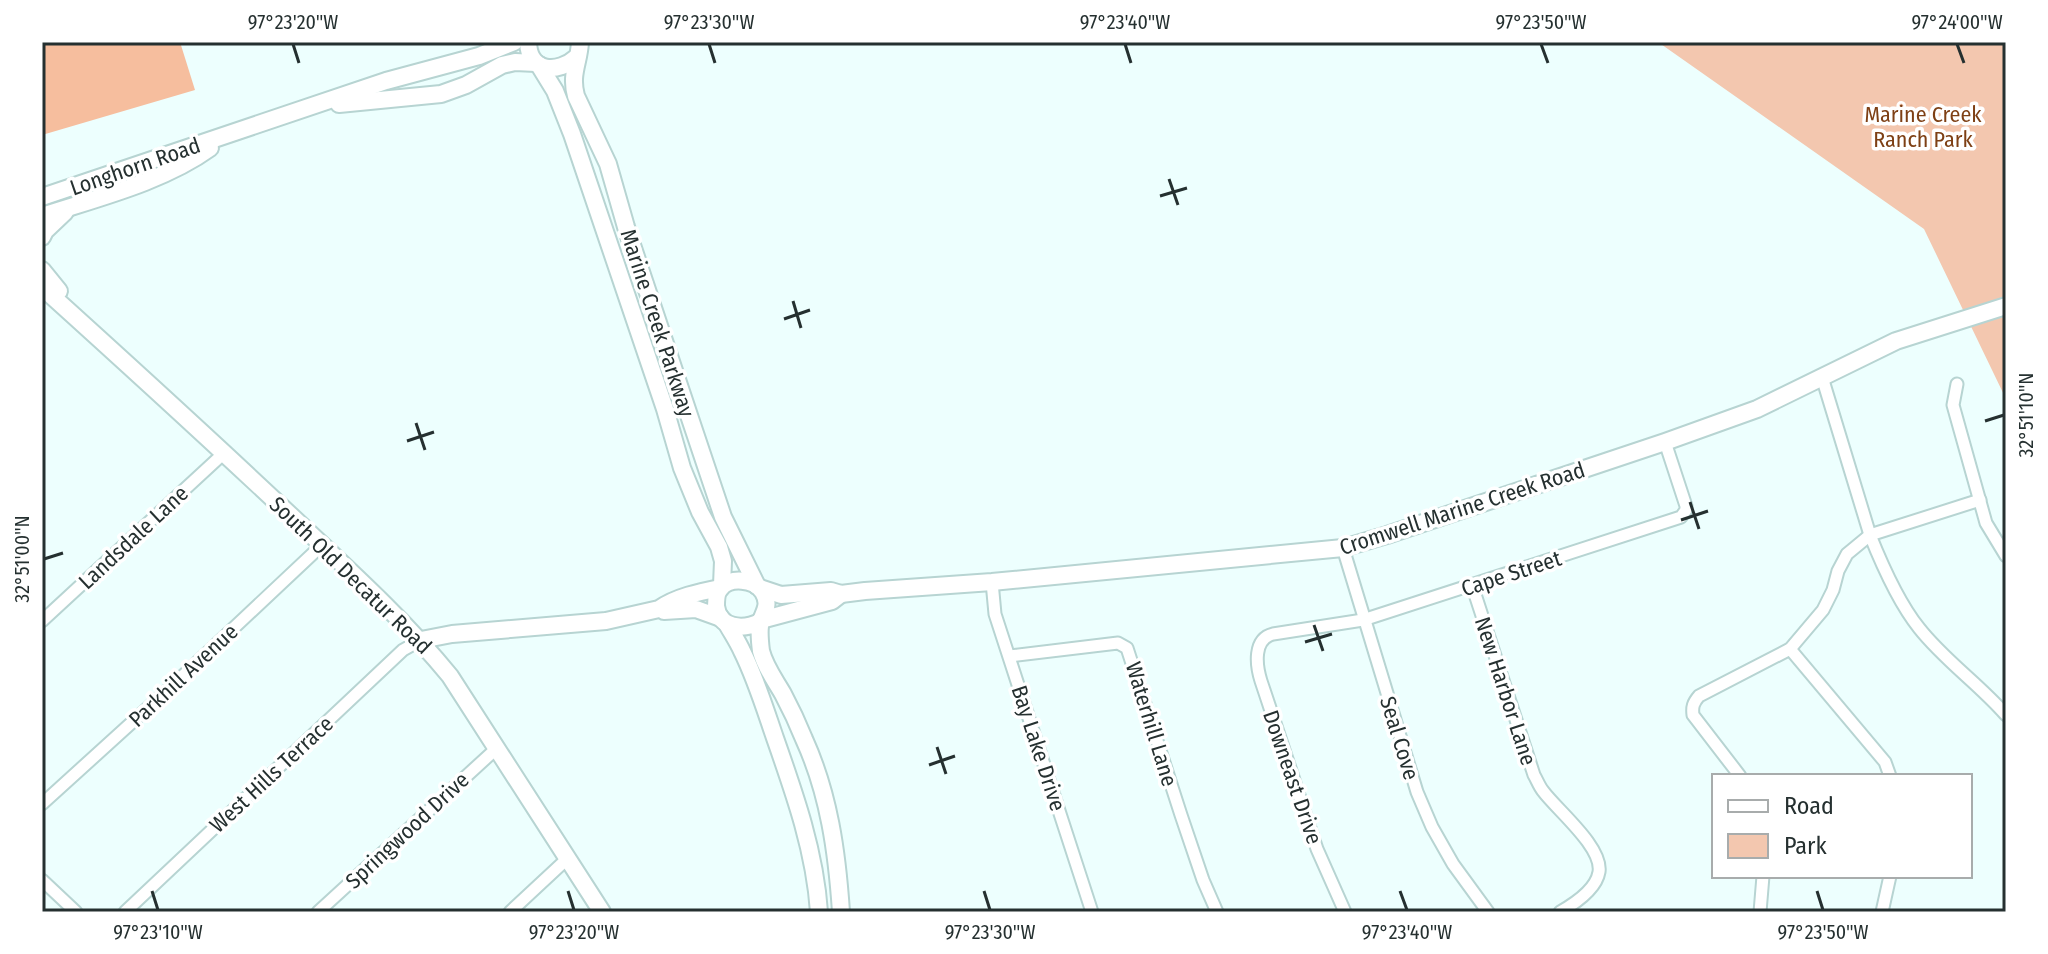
<svg xmlns="http://www.w3.org/2000/svg" width="2048" height="954" viewBox="0 0 2048 954" font-family="'Fira Sans Condensed',sans-serif">
<style>
.green{fill:#f3c7af}
.forest{fill:#f6be9e}
.lines{fill:none;stroke-linecap:round;stroke-linejoin:round}
.street-casing{stroke:#b7d4d2;stroke-width:15}
.secondary-casing{stroke:#b7d4d2;stroke-width:20}
.street{stroke:#fff;stroke-width:11}
.secondary{stroke:#fff;stroke-width:16}
.ticks{fill:none;stroke:#253030;stroke-width:3}
.labels{text-anchor:middle;stroke-width:7;stroke-linejoin:round;paint-order:stroke}
.park-label{font-size:22px;fill:#7e4015;stroke:#fff}
.street-label{font-size:22px;fill:#253030;stroke:#fff}
.neatline{fill:none;stroke:#253030;stroke-width:3}
.ticks-label{font-size:20px;text-anchor:middle;fill:#253030}
</style>
<rect width="100%" height="100%" fill="#edfffe"/>
<!-- green -->
<path class="green" d="M1658,42H2006V399L1924,229Z"/>
<!-- forest -->
<path class="forest" d="M42,42H180L195,90L42,135Z"/>
<g class="lines">
<defs>
<g id="street">
<path d="M1822,377L1870,535C1882,565 1898,602 1919,628C1944,660 1979,684 2006,715"/>
<path d="M1957,384L1953,405L1986,523L2006,556"/>
<path d="M1343,548L1417,792L1432,827L1453,864L1488,912"/>
<path d="M992,582L995,614L1092,912"/>
<path d="M1472,585L1534,775C1537,780 1539,786 1543,791C1557,810 1603,847 1599,872C1596,890 1574,904 1560,912"/>
<path d="M42,621L224,453"/>
<path d="M1790,649L1885,762L1890,776"/>
<path d="M1010,656L1118,643L1127,648L1181,815L1203,880L1217,912"/>
<path d="M1740,776L1693,715C1692,707 1693,703 1699,696L1790,649L1823,610L1833,590L1838,571L1847,554L1870,535L1980,500"/>
<path d="M42,804L172,686L322,545"/>
<path d="M42,880L76,912"/>
<path d="M125,912L403,650L421,640"/>
<path d="M318,912L497,748"/>
<path d="M510,912L568,858"/>
<path d="M1345,912L1317,849L1261,681C1256,665 1253,639 1273,634L1363,620L1681,517L1686,510V506L1665,442"/>
<path d="M1760,912L1763,876"/>
<path d="M1882,912L1890,876"/>
</g>
<g id="secondary">
<path d="M528,42C529,73 558,74 577,57"/>
<path d="M580,42C579,63 570,74 576,96L608,164L626,227L723,517L757,586"/>
<path d="M539,65L555,91L572,134L665,409L682,468L700,512L719,547L723,561L722,585"/>
<path d="M339,104L441,94L466,85L502,65L515,62L536,63"/>
<path d="M42,197L386,81L479,56L514,42"/>
<path d="M42,216C97,198 163,182 210,148"/>
<path d="M42,237L45,231L65,212"/>
<path d="M42,270L59,291"/>
<path d="M42,287C124,361 205,435 286,511C342,564 401,616 450,676L602,912"/>
<path d="M760,588L781,595L831,591L841,594L865,591L992,582L1343,548L1387,535L1665,442L1757,409L1896,341L2006,306"/>
<path d="M664,611L696,609L721,618"/>
<path d="M761,620L832,601L841,594"/>
<path d="M760,622C743,630 719,629 716,606C716,601 716,593 720,589C729,576 755,579 763,592C772,607 761,614 760,626C759,634 760,643 761,651C765,667 775,680 783,694C791,709 798,724 804,739C829,794 837,852 841,912"/>
<path d="M727,624C732,633 738,642 742,651C756,679 765,709 775,738C795,795 815,852 819,912"/>
<path d="M421,640L452,634L606,621L659,609C676,597 700,592 720,588"/>
</g>
</defs>
<!-- street casing -->
<use href="#street" class="street-casing"/>
<!-- secondary casing -->
<use href="#secondary" class="secondary-casing"/>
<!-- street -->
<use href="#street" class="street"/>
<!-- secondary -->
<use href="#secondary" class="secondary"/>
</g>
<!-- ticks -->
<path class="ticks" d="M293,44L299,63M709,44L715,63M1125,44L1131,63M1541,44L1548,63M1957,44L1964,63M1169,179L1178,205M1160,196L1187,188M793,301L801,328M784,319L810,310M1985,421L2004,415M416,423L425,450M407,441L434,432M1690,502L1699,529M1681,520L1708,511M44,559L63,553M1314,625L1323,651M1305,642L1332,634M937,747L946,774M929,765L955,756M152,891L158,910M568,891L574,910M984,891L990,910M1400,891L1407,910M1817,891L1823,910"/>
<g class="labels">
<!-- park labels -->
<g class="park-label">
<text x="1923" y="122">Marine Creek<tspan x="1923" dy="25">Ranch Park</tspan></text>
</g>
<!-- street labels -->
<g class="street-label">
<text transform="translate(135 166) rotate(-19)" y="8">Longhorn Road</text>
<text transform="translate(658 323) rotate(72)" y="8">Marine Creek Parkway</text>
<text transform="translate(1462 508) rotate(-18)" y="8">Cromwell Marine Creek Road</text>
<text transform="translate(133 537) rotate(-43)" y="8">Landsdale Lane</text>
<text transform="translate(1511 573) rotate(-18)" y="8">Cape Street</text>
<text transform="translate(351 575) rotate(44)" y="8">South Old Decatur Road</text>
<text transform="translate(183 675) rotate(-43)" y="8">Parkhill Avenue</text>
<text transform="translate(1506 691) rotate(72)" y="8">New Harbor Lane</text>
<text transform="translate(1152 724) rotate(73)" y="8">Waterhill Lane</text>
<text transform="translate(1400 738) rotate(73)" y="8">Seal Cove</text>
<text transform="translate(1039 748) rotate(72)" y="8">Bay Lake Drive</text>
<text transform="translate(271 774) rotate(-43)" y="8">West Hills Terrace</text>
<text transform="translate(1293 777) rotate(71)" y="8">Downeast Drive</text>
<text transform="translate(407 830) rotate(-43)" y="8">Springwood Drive</text>
</g>
</g>
<!-- border -->
<rect width="2048" height="954" fill="none" stroke="#ffffff" stroke-width="88"/>
<!-- legend -->
<rect x="1712" y="774" width="260" height="104" fill="#ffffff" stroke="#a8acac" stroke-width="2"/>
<rect x="1728" y="800" width="40" height="12" fill="#ffffff" stroke="#a8acac" stroke-width="2"/>
<text x="1784" y="814" font-size="24" fill="#253030">Road</text>
<rect x="1728" y="834" width="40" height="24" fill="#f3c7af" stroke="#a8acac" stroke-width="2"/>
<text x="1784" y="854" font-size="24" fill="#253030">Park</text>
<rect x="44" y="44" width="1960" height="866" class="neatline"/>
<g class="ticks-label">
<text x="293" y="29">97°23'20"W</text>
<text x="709" y="29">97°23'30"W</text>
<text x="1125" y="29">97°23'40"W</text>
<text x="1541" y="29">97°23'50"W</text>
<text x="1957" y="29">97°24'00"W</text>
<text transform="translate(2026 415) rotate(-90)" y="7">32°51'10"N</text>
<text transform="translate(22 559) rotate(-90)" y="7">32°51'00"N</text>
<text x="158" y="939">97°23'10"W</text>
<text x="574" y="939">97°23'20"W</text>
<text x="990" y="939">97°23'30"W</text>
<text x="1407" y="939">97°23'40"W</text>
<text x="1823" y="939">97°23'50"W</text>
</g>
</svg>
